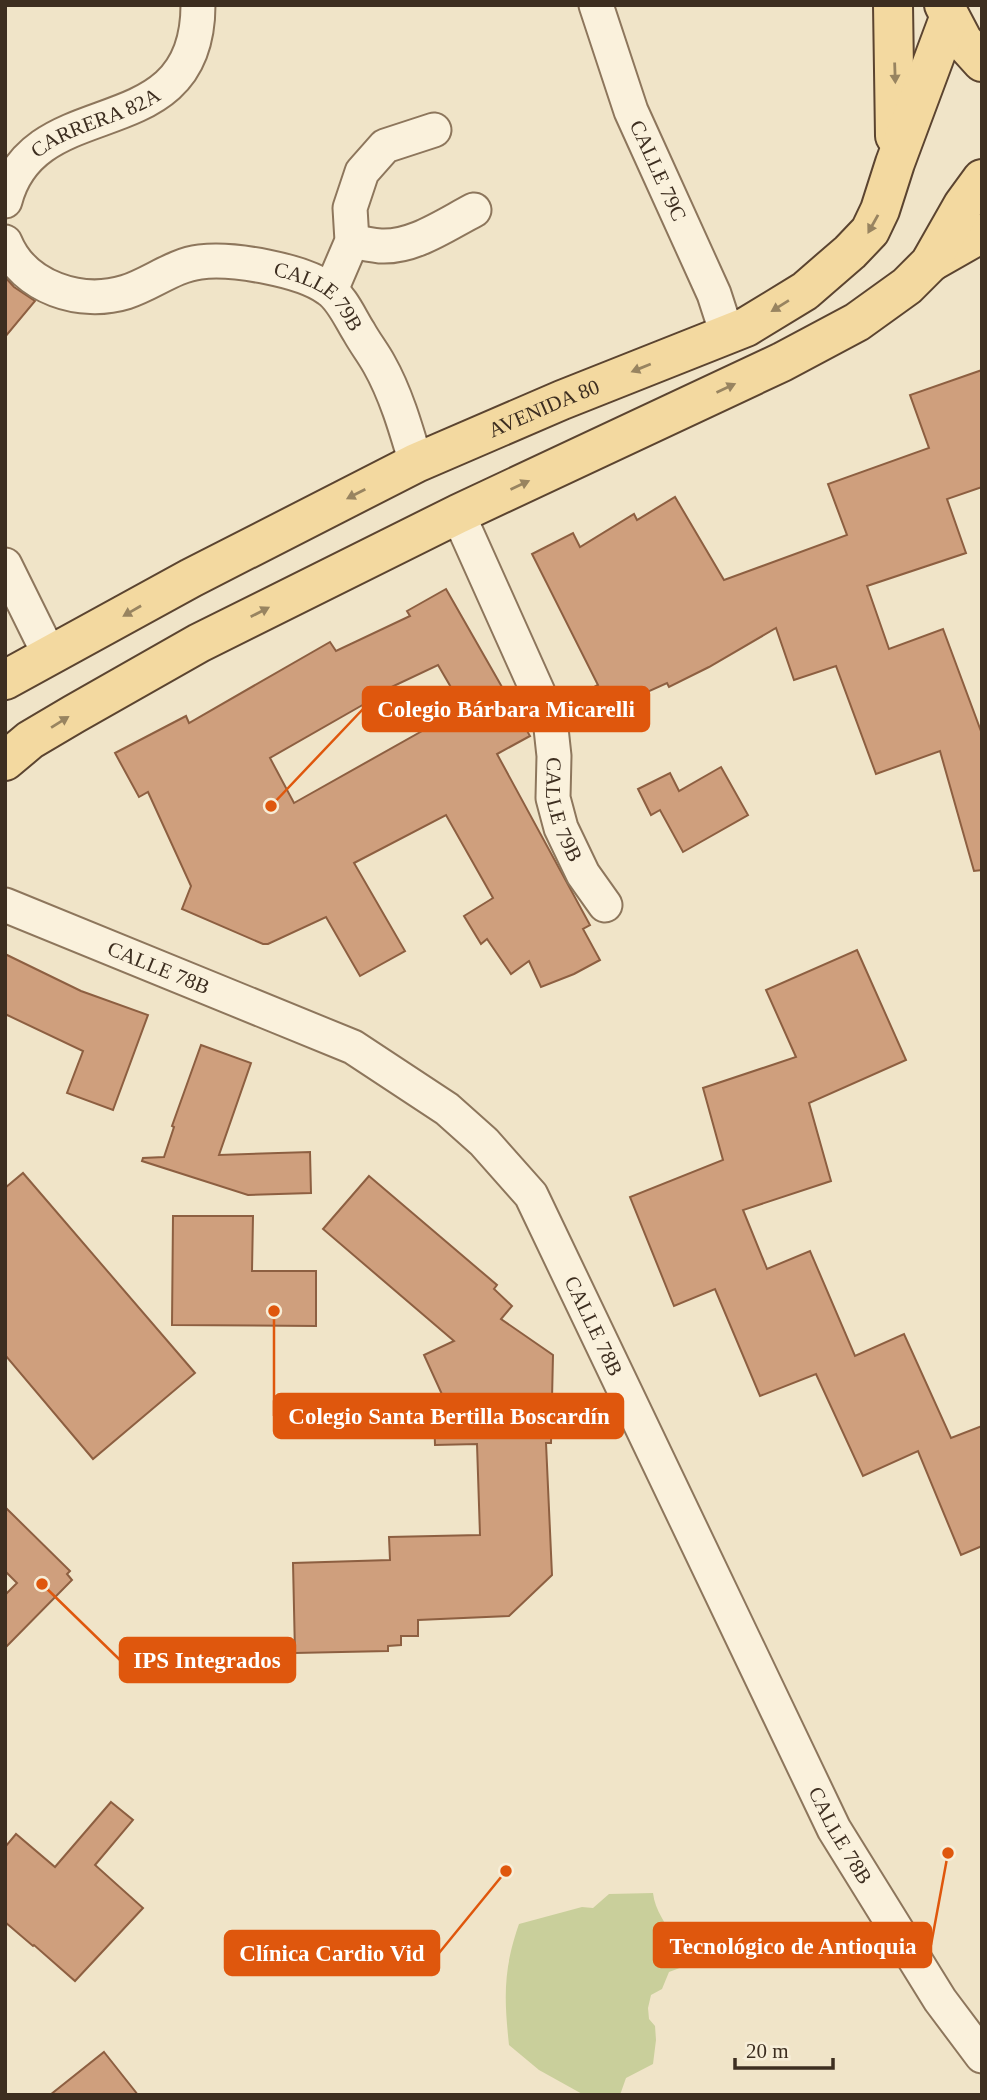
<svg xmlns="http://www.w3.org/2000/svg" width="987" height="2100" viewBox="0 0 987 2100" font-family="Georgia,serif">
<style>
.green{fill:#c9cf9b}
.building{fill:#cf9f7d;stroke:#8d5f41;stroke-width:2;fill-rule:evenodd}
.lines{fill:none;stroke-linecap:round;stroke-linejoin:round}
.minor-casing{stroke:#8d765c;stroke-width:37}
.major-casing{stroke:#5b4430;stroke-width:42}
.minor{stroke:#faf1dc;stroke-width:33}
.major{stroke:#f3d9a0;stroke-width:38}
.oneway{fill:#988460}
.labels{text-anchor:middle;stroke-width:5;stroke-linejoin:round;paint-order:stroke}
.street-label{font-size:21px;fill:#3d2e20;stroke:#f7eed8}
.leader{fill:none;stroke:#df570d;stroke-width:2.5}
.callout-dot{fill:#df570d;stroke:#f7eed8;stroke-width:2.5}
.callout{fill:#df570d;stroke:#df570d;stroke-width:2.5}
.callout-label{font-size:23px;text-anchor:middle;font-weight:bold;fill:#fff}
</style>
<rect width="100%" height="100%" fill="#f0e4c8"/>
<!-- green -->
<path class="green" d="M653,1893C655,1911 666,1923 674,1939L693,1946V1963L669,1972L662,1989L651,1995L648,2008L649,2019L655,2026L656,2040L653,2064L626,2078L620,2095H584L539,2070L509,2045C504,1998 503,1970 519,1924L582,1907L593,1908L609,1894Z"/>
<!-- building -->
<g class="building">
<path d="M5,277L14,287L35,301L5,337Z"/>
<path d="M982,370V487L947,499L966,553L867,586L889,649L943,629L982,734V870L974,871L940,751L876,774L836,666L794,680L776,628L709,667L669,687L667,683L605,711L594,687L598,685L532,554L573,533L580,547L634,514L637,520L675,497L724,580L847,535L828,484L929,448L910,395Z"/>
<path d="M446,589L530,736L497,754L590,925L583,929L600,960L574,974L541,987L529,961L511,974L487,939L481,944L464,916L493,898L446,815L354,863L405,951L360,976L326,917L268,944H263L182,909L191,886L148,792L139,797L115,753L186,716L189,723L330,642L336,651L410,616L407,611ZM438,665L463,708L294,803L270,758L366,703L364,700Z"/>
<path d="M721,767L748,815L683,852L660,810L651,815L638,789L670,773L679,791Z"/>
<path d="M857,950L906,1060L809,1103L831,1181L743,1210L767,1269L810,1251L855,1356L904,1334L951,1438L982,1426V1546L961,1555L918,1451L863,1476L816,1374L760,1396L715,1289L674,1306L630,1197L723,1160L703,1088L796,1057L766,990Z"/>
<path d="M5,954L81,991L148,1015L113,1110L67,1093L83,1051L5,1014Z"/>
<path d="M201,1045L251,1063L219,1155L310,1152L311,1193L248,1195L142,1161L143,1158L164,1157L174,1127L172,1126Z"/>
<path d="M23,1173L195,1373L93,1459L5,1355V1188Z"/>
<path d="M369,1176L497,1285L494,1289L512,1306L501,1319L553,1355L551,1443H546L552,1575L509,1616L418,1620V1636H401V1645L388,1646V1651L295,1653L293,1563L390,1560L389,1537L480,1535L477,1444L435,1445L434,1414H451L424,1355L454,1341L323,1229Z"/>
<path d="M173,1216H253L252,1271H316V1326L172,1325Z"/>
<path d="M5,1507L70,1571L67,1574L72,1580L5,1648V1595L17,1583L5,1571Z"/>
<path d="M111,1802L133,1820L95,1865L143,1908L75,1981L34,1945L33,1946L5,1922V1847L16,1834L55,1867Z"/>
<path d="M104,2052L138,2095H50Z"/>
</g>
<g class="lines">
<defs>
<g id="minor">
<path id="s1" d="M596,5L631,111L714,294L727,334"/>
<path id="s2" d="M5,201C34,87 198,151 198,5"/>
<path d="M352,241C361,243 370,245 380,246C413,248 445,225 474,210"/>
<path id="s3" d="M5,242C24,288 81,306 126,292C151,284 174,265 200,262C234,258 302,270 328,289C342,298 350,318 359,332C365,343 373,353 379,364C396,394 406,429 416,463"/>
<path d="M331,290L352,241L350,208L362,172L385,146L434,130"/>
<path id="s4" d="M458,514L550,719L554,756L553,798L561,828L583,874L605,905"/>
<path d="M5,565L50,656"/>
<path id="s5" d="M5,905L353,1047L447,1109L484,1142L531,1195L834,1829L940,2000L982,2056"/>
</g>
<g id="major">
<path d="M893,5L895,136"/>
<path d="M944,5L963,41L982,62"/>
<path d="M931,262L982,233"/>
<path id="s6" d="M5,680L191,578L416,463L562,400L746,327L805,291L850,252L870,231L880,210L895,163L949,18"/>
<path d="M5,761L30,740L74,714L199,643L458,514L782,362L857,322L907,286L930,263L963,205L982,179"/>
</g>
</defs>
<!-- minor casing -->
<use href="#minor" class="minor-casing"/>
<!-- major casing -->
<use href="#major" class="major-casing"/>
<!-- minor -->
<use href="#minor" class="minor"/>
<!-- major -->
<use href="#major" class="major"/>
</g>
<!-- one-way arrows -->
<defs><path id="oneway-solid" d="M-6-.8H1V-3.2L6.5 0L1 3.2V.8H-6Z" transform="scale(1.75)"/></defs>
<g class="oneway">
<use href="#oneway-solid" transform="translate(895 73) rotate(88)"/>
<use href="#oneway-solid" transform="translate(873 224) rotate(119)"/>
<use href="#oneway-solid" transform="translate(780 306) rotate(148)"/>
<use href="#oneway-solid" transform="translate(641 368) rotate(158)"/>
<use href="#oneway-solid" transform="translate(726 388) rotate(-25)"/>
<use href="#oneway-solid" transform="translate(520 485) rotate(-25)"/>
<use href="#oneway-solid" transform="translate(356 494) rotate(153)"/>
<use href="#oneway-solid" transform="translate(132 611) rotate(150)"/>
<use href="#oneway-solid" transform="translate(260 612) rotate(-27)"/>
<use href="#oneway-solid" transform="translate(60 722) rotate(-32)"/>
</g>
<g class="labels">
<!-- street labels -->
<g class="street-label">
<text dy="7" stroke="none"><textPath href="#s2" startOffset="126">CARRERA 82A</textPath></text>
<text dy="7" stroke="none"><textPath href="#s1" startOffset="177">CALLE 79C</textPath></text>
<text dy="7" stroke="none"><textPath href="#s3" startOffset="352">CALLE 79B</textPath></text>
<text dy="7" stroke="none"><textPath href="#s6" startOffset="604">AVENIDA 80</textPath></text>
<text dy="7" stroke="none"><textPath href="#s4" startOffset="317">CALLE 79B</textPath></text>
<text dy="7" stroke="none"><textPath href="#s5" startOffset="166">CALLE 78B</textPath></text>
<text dy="7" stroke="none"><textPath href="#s5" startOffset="754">CALLE 78B</textPath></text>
<text dy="7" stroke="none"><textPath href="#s5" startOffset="1320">CALLE 78B</textPath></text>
</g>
</g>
<!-- callouts -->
<path class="leader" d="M271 806L363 709M274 1311L274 1416M42 1584L120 1660M948 1853L931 1945M506 1871L439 1953"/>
<g class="callout-dot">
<circle cx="271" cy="806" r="7"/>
<circle cx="274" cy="1311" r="7"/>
<circle cx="42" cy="1584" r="7"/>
<circle cx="948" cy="1853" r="7"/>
<circle cx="506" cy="1871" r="7"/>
</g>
<g class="callout">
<rect x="363" y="687" width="286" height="44" rx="7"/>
<rect x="274" y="1394" width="349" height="44" rx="7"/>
<rect x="120" y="1638" width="175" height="44" rx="7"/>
<rect x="654" y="1923" width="277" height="44" rx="7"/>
<rect x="225" y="1931" width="214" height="44" rx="7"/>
</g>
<g class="callout-label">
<text x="506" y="717">Colegio Bárbara Micarelli</text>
<text x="449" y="1424">Colegio Santa Bertilla Boscardín</text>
<text x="207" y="1668">IPS Integrados</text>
<text x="793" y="1954">Tecnológico de Antioquia</text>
<text x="332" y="1961">Clínica Cardio Vid</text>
</g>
<!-- border -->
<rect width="987" height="2100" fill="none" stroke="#3d2e20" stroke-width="14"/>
<!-- scale -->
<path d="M735 2058v10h98v-10" fill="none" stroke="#3d2e20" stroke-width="3.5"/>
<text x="746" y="2058" font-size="21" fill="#3d2e20" stroke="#f7eed8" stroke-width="5" paint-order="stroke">20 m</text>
</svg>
